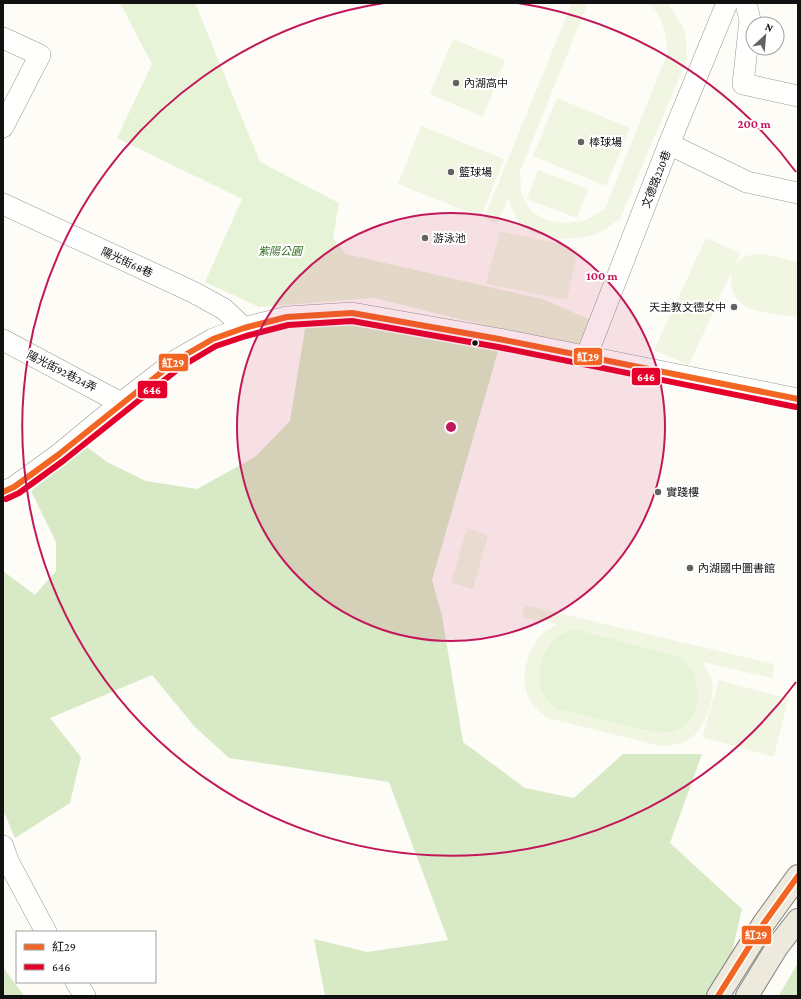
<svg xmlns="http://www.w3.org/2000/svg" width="801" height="999" viewBox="0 0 801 999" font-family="'Crimson Pro','Noto Sans TC',serif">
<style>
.green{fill:#e7f3d7}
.forest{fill:#d8eac5}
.pitch{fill:#f0f6e1;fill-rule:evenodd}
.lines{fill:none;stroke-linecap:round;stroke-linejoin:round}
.minor-casing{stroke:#979795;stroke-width:22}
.major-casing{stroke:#858482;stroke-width:24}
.minor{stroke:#fffffe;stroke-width:21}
.major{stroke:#ede9dc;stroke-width:22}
.bus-1-casing{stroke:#fff;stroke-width:9}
.bus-2-casing{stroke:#fff;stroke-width:9}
.bus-1{stroke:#f26522;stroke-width:6}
.bus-2{stroke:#e4002b;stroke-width:6}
.ring{fill:none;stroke:#c2185b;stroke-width:2}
.poi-dot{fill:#646362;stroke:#fff;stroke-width:1.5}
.bus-dot{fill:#111;stroke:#fff;stroke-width:1.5}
.labels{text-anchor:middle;stroke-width:4;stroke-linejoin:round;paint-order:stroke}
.poi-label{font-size:11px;fill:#111;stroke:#fff;text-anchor:start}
.street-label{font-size:11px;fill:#111;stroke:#fff}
.park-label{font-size:11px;font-style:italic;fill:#2f6b1f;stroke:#fff}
.centre{fill:#c2185b;stroke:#fff;stroke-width:2}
.ring-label{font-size:12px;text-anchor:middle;font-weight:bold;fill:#c2185b;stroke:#fff;stroke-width:4;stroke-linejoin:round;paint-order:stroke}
.line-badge{stroke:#fff;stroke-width:1.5}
.badge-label{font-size:11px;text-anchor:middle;font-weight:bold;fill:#fff}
</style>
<rect width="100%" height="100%" fill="#fdfcf7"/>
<!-- green -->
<g class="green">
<path d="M120,3H195L260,162L339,203L333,238L346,254L542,299L591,320L581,349L374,298L259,307L205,282L242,199L117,138L152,64Z"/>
<path d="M575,629L675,655C679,658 685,660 688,664C693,669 695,677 697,684C703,713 688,734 658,733L556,709L541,692L539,677L541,660L551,643L559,635Z"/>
</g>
<!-- forest -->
<g class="forest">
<path d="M306,323L355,324L499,348L432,580L442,616L463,742L525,788L574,798L623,754H702L670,843L742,909L727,974L712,996H325L314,939L367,952L448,940L389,782L229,758L195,727L152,675L50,718L81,757L70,803L15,838L3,810V571L35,595L56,571V542L31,491L87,447L107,462L146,481L197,489L255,457L290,421Z"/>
<path d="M798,963V996H778L779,995Z"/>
<path d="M3,967L24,996H3Z"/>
</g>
<!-- pitch -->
<g class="pitch">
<path d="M572,3H590L587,5L520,171L521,194L531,211L546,220L562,223L584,221L605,209L668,52C665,35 664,13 647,3H668L685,31L687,59L620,219C612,224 604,230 596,234C574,242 536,241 520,223C514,217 511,205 508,198L497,224L484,218Z"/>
<path d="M453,39L505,60L483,117L430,94Z"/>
<path d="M557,98L630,128L606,186L533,156Z"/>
<path d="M421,126L504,159L481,217L398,184Z"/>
<path d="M538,170L588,189L577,218L527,199Z"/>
<path d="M500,231L578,248L567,300L486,284Z"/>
<path d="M706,238L740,253L735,266C748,245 779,258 798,262V317C766,312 728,315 731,273L689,365L654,350Z"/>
<path d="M467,528L488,535L473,589L451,583Z"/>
<path d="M525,605L774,664L772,678L703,662C706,668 711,675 712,682C715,699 705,731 688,740C680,745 671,745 661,746L547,718C543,714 538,710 534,706C516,685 526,650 544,632C548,629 553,627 557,624L522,617ZM575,629L675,655C679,658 685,660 688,664C693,669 695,677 697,684C703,713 688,734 658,733L556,709L541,692L539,677L541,660L551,643L559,635Z"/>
<path d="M719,680L788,699L774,757L702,737Z"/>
</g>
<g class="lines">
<defs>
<g id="minor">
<path d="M746,3L750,20L743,84L798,96"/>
<path d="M3,38L40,55L3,127"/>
<path d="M669,144L747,182L798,193"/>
<path d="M3,204L193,292L224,309L244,328"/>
<path d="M3,340L121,403"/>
<path d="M586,357L669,144L727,3"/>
<path d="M3,492L14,487L58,455L121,403L178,359L213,339L244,328L287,317L352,313L499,339L798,399"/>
<path d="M3,846L8,861L46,932"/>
<path d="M76,982L85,996"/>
</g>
<g id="major">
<path d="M718,996L764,923L798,876"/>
<path d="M747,996L777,947L798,920"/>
</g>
</defs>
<!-- minor casing -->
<use href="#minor" class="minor-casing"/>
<!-- major casing -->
<use href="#major" class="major-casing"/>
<!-- minor -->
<use href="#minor" class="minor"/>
<!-- major -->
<use href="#major" class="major"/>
<defs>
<g id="bus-1">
<path d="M3,492L14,487L58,455L178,359L213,339L244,328L287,317L352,313L499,339L798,399"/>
<path d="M718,996L764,923L798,876"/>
</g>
<path id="bus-2" d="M6,499L19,493L63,461L182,366L216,346L246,336L288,325L352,321L498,347L796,407"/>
</defs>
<!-- bus-1 casing -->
<use href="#bus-1" class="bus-1-casing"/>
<!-- bus-2 casing -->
<use href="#bus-2" class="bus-2-casing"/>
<!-- bus-1 -->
<use href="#bus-1" class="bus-1"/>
<!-- bus-2 -->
<use href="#bus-2" class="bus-2"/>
</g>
<!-- distance rings -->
<circle cx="451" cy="427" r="214" fill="#c2185b" fill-opacity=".12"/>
<g class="ring">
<circle cx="451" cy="427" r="214"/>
<path d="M796 682A429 429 0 1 1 384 3M518 3A429 429 0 0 1 796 172"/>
</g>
<!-- markers -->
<g class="poi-dot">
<circle cx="456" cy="83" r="4"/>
<circle cx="581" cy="142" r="4"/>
<circle cx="451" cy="172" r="4"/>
<circle cx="425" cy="238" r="4"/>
<circle cx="734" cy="307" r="4"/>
<circle cx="658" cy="492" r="4"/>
<circle cx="690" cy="568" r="4"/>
</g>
<circle class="bus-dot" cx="475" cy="343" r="3.5"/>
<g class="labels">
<!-- poi labels -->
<g class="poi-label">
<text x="464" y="87">內湖高中</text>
<text x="589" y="146">棒球場</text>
<text x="459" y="176">籃球場</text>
<text x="433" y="242">游泳池</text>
<text x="726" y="311" text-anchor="end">天主教文德女中</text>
<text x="666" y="496">實踐樓</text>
<text x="698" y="572">內湖國中圖書館</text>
</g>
<!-- street labels -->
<g class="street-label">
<text transform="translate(656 179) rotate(-69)" y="4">文德路220巷</text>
<text transform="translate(127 262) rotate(25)" y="4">陽光街68巷</text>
<text transform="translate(62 371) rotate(27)" y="4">陽光街92巷24弄</text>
</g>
<!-- park labels -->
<g class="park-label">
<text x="280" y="255">紫陽公園</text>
</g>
</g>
<circle cx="451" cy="427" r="6" class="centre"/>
<g class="ring-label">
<text x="754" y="128">200 m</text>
<text x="602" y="280">100 m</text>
</g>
<g class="line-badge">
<rect x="573" y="347" width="30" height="19" rx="4" fill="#f26522"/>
<rect x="158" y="353" width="31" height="19" rx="4" fill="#f26522"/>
<rect x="631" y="367" width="30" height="19" rx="4" fill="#e4002b"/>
<rect x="137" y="380" width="31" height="19" rx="4" fill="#e4002b"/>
<rect x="741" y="925" width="31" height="20" rx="4" fill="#f26522"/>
</g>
<g class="badge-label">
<text x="588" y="361">紅29</text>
<text x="173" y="367">紅29</text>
<text x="646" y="381">646</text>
<text x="152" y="394">646</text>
<text x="756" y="939">紅29</text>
</g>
<!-- border -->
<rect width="801" height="999" fill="none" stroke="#111111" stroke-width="8"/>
<!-- legend -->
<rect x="16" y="931" width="140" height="52" fill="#ffffff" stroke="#a0a0a0"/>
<rect x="24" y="944" width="20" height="6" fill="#f26522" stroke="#a0a0a0"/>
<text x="52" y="951" font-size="12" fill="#111111">紅29</text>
<rect x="24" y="964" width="20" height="6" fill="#e4002b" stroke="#a0a0a0"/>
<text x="52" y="971" font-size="12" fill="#111111">646</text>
<!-- north arrow -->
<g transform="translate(765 36) rotate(26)"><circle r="19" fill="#ffffff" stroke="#a0a0a0"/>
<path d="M0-3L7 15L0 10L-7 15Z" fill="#646362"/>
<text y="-6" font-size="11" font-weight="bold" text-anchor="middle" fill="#111111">N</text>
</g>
</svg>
